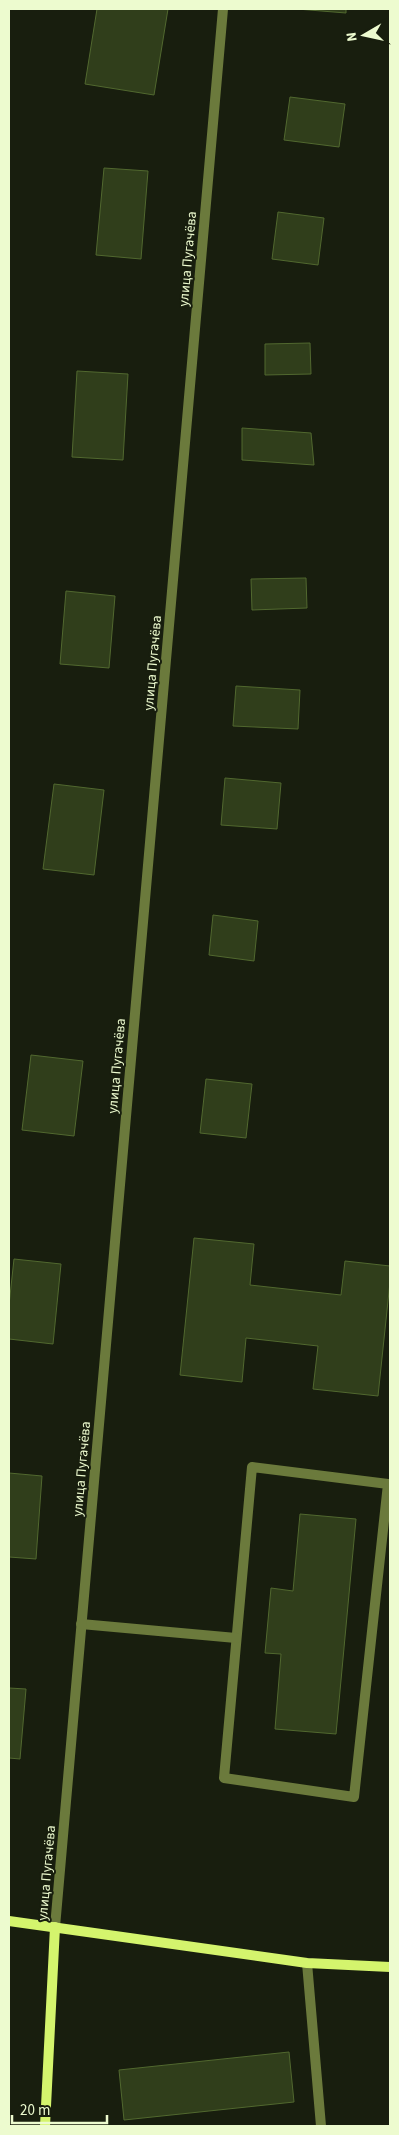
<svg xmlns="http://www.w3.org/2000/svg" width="399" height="2135" viewBox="0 0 399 2135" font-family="'Source Sans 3',sans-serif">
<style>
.building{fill:#303e1b;stroke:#51682f}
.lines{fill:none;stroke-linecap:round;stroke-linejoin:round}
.lane{stroke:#6b7a3c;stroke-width:10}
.street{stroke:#6b7a3c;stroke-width:10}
.secondary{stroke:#d4f46d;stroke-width:10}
.labels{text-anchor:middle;stroke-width:4;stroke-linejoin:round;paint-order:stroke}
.street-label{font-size:14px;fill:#edfbcf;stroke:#181e0e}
</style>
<rect width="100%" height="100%" fill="#181e0e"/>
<!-- building -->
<g class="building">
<path d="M97,9H168L154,95L85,84Z"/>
<path d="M297,9H346V13Z"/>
<path d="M290,97L345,104L339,147L284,140Z"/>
<path d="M104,168L148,171L141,259L96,255Z"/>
<path d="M278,212L324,218L318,265L272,259Z"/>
<path d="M310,343L311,374L265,375V344Z"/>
<path d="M77,371L128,374L123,460L72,457Z"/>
<path d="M242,428L311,433L314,465L242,460Z"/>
<path d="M306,578L307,608L252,610L251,579Z"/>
<path d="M66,591L115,596L109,668L60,664Z"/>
<path d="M236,686L300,690L298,729L233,726Z"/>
<path d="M225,778L281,783L277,829L221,825Z"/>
<path d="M54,784L104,790L94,875L43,869Z"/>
<path d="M213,915L258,921L254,961L209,955Z"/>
<path d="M31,1055L83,1061L74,1136L22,1130Z"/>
<path d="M206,1079L252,1084L246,1138L200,1133Z"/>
<path d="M194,1238L254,1244L250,1285L341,1295L345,1261L390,1266V1282L378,1396L313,1389L318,1346L246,1338L242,1382L180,1375Z"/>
<path d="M14,1259L61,1264L53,1344L9,1339V1305Z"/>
<path d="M9,1473L42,1476L36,1559L9,1557Z"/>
<path d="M300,1514L356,1519L336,1734L275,1729L281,1654L265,1653L271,1588L293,1591Z"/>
<path d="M9,1688L26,1689L20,1759L9,1758Z"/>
<path d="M289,2052L294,2102L124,2120L119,2070Z"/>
</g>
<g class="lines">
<!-- lane -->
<g class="lane">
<path d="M252,1467L388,1484L354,1797L224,1778Z"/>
<path d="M81,1624L236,1638"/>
<path d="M307,1963L321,2126"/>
</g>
<!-- street -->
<path class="street" d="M55,1927L223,9"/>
<!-- secondary -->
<g class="secondary">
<path d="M9,1921L307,1963L390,1967"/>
<path d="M45,2126L55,1927"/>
</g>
</g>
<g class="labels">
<!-- street labels -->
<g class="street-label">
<text transform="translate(187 259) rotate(-85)" y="5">улица Пугачёва</text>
<text transform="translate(152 663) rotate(-85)" y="5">улица Пугачёва</text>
<text transform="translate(116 1066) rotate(-85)" y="5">улица Пугачёва</text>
<text transform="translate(81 1469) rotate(-85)" y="5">улица Пугачёва</text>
<text transform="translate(46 1873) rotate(-85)" y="5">улица Пугачёва</text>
</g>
</g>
<!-- border -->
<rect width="399" height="2135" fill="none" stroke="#edfbcf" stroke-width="20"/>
<!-- north arrow -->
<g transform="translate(364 35) rotate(261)" stroke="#181e0e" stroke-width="4" paint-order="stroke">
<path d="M0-4L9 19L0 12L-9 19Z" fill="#edfbcf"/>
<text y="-8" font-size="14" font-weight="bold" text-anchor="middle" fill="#edfbcf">N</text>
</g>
<!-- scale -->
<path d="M12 2115v8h95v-8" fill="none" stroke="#edfbcf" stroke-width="2.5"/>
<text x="20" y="2115" font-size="15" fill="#edfbcf" stroke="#181e0e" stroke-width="4" paint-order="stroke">20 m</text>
</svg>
